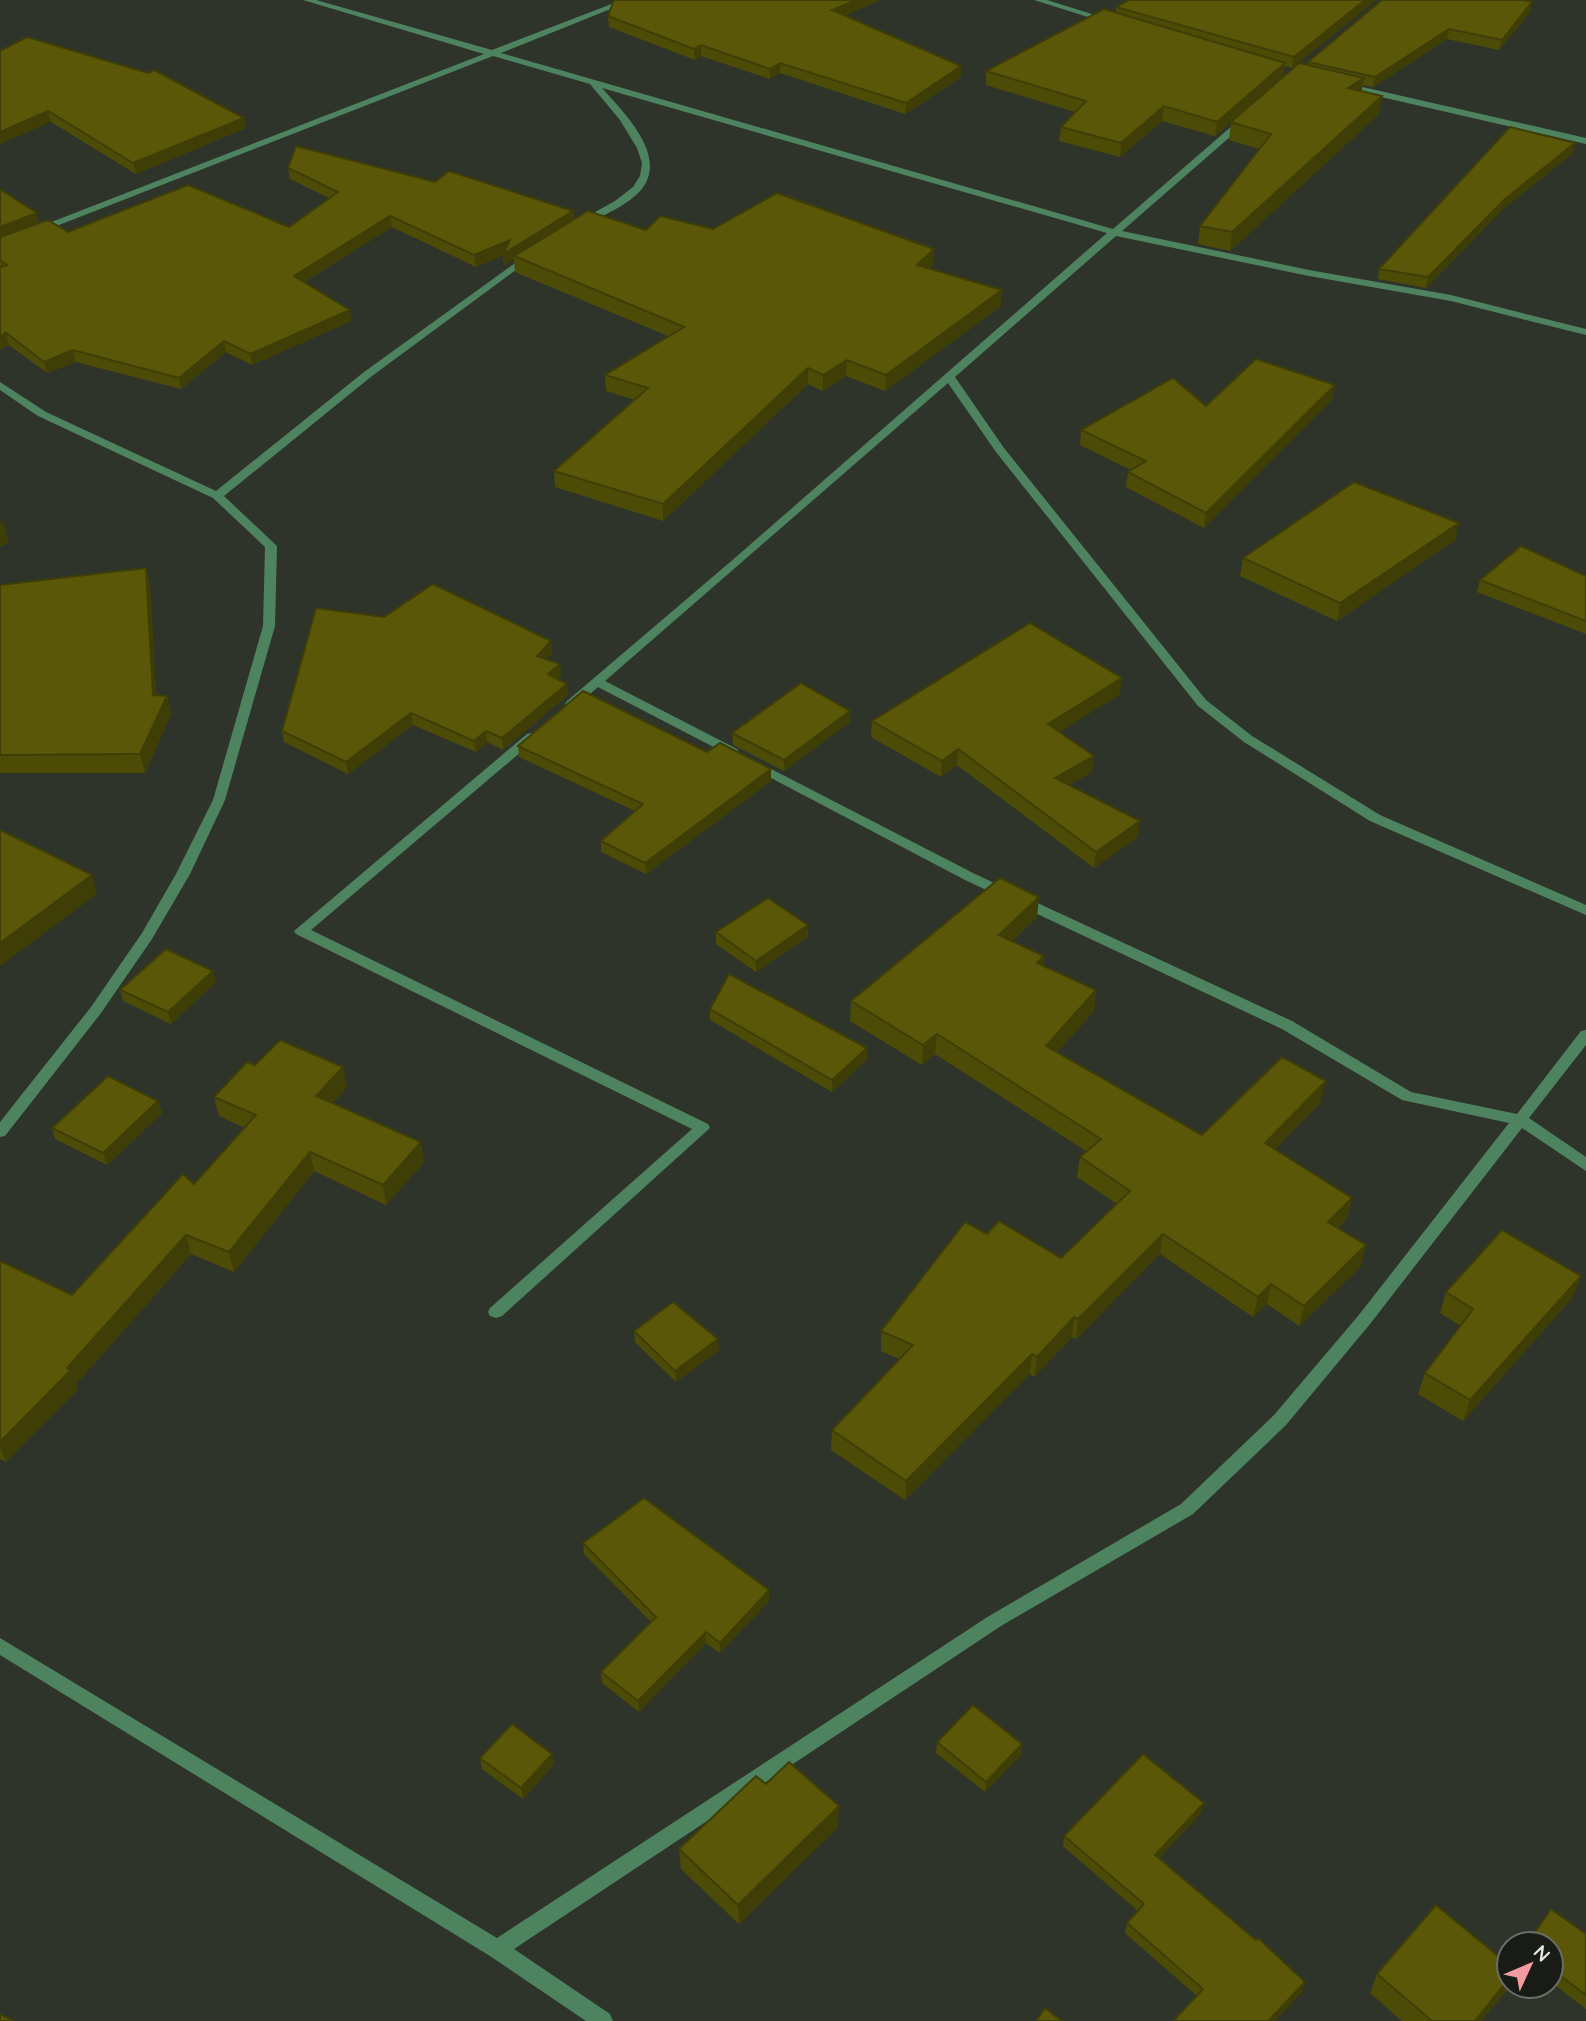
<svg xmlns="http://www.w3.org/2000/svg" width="1586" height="2021" viewBox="0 0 1586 2021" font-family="Quicksand,sans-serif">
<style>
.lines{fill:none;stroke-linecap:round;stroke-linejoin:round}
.minor{fill:#4e8360;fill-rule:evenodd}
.wall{fill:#4d4c07}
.shaded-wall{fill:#3f3e06}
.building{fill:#5a5808;stroke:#3f3e06;stroke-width:2}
</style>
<rect width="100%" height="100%" fill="#2f342b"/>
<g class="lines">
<!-- minor -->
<g class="minor">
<path d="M303,0H316L492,50L622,0H633L501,53L1113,229L1240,119H1246V123L1122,231L1309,270L1451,295L1586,329V335L1451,301L1309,276L1116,236L955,377L1004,448L1206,700L1252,736L1380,815L1586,905V915L1370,821L1244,742L1198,706L996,452L948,383L605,681L737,749L739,752L737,755H729L598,687L575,707H567L565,704L567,701L736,557L1107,233L602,88C624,113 669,156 641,190C627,206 603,215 585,225H579V221L615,201L633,187L640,176L642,163L637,148L620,120L590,84L493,56L0,248V242L484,54Z"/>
<path d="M1034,0H1047L1114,21L1107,23Z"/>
<path d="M1345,83L1586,138V144L1342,88V84Z"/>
<path d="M529,253L534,256L532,258L372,376L224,496L277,546L275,626L225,800L190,874L152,939L101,1013L5,1136L0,1137V1122L91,1007L142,933L176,874L213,800L263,626L265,547L213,498L38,416L0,390V382L46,412L216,491L364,372Z"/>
<path d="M531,733L535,734L537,737L535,740L311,930L708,1124L710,1128L502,1316L496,1318L490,1316L488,1312L490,1308L692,1129L296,934L294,931L527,734Z"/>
<path d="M754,760L975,874L1292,1021L1411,1092L1517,1114L1581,1031L1586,1030V1045L1529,1118L1586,1157V1171L1522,1128L1370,1324L1286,1425L1193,1514L1001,1626L514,1949L610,2014L613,2021H586L490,1956L0,1655V1638L497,1938L989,1616L1181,1504L1274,1415L1358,1316L1509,1123L1402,1100L1282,1029L965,880L750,767L748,764Z"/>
</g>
</g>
<!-- wall -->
<g class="wall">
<path d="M614,0H880L844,16L961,66V77L905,114L780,73L770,79L701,56L695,60L609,27L608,16Z"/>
<path d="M1129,0H1376L1292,68L1284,66L1283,77L1215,136L1162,121L1120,157L1059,141L1061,127L1075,112L986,85V71L1116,13V7Z"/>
<path d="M1382,0L1530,12L1499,50L1447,39L1373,87L1362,85L1361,91L1379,114L1230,251L1198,244L1200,226L1259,149L1229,140L1231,122L1308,65V62Z"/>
<path d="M0,51L246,128L136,174L51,122Z"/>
<path d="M1573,153L1503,209L1426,288L1378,279L1379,269Z"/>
<path d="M288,168L435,182L573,211L574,220L646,230L713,229L934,249L933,264L929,268L1001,306L885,391L846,376L823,391L808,384L663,521L555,487L554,471L635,400L606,391L605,375L668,336L515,272L514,259L504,265L503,255L476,267L392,227L304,282L351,321L252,365L226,352L181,389L76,362L47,373L9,345L0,349V189L39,223L68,232L289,227L329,198L290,179Z"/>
<path d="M1332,400L1204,528L1126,487L1128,472L1131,470L1080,445L1081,430L1206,406Z"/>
<path d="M1459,523L1455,540L1337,621L1240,576L1243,558Z"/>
<path d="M146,568L150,586L156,695L167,696L171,714L145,773H0V585Z"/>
<path d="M1586,576V634L1477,592L1480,580Z"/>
<path d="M551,641L552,653L546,659L560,664L561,676L557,679L568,695L503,750L487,742L476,752L413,725L348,774L284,742L282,731Z"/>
<path d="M1120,694L1059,732L1092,772L1069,785L1138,837L1094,868L957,765L941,777L871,737L872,721Z"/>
<path d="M850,711V722L784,771L733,745L732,733Z"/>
<path d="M518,746L707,752L771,781L646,874L601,852V841L635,811L519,757Z"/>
<path d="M1037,917L1012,941L1044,956L1043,965L1096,990L1094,1011L1057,1052L1202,1135L1321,1102L1275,1149L1352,1198L1347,1218L1338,1228L1361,1266L1299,1326L1267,1304L1253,1317L1160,1254L1076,1339L1072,1337L1034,1377L1030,1374L905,1500L831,1450L832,1430L899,1359L881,1351V1331L987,1234L1061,1258L1117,1204L1077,1177L1080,1157L1086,1151L935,1054L922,1065L850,1021L851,1001Z"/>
<path d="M808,925V937L756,972L716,944V932Z"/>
<path d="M216,982L171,1024L123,1001L120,990Z"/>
<path d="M710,1009L867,1048V1059L832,1092L710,1020Z"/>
<path d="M255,1065L343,1067L347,1087L332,1103L424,1162L386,1205L314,1171L234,1272L191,1254L76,1384L78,1389L6,1462L0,1459V1261L72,1295L194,1184L245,1128L219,1116L214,1097Z"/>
<path d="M158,1101L162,1113L107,1165L55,1139L52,1128Z"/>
<path d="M1446,1292L1573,1297L1463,1421L1418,1394L1425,1373L1461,1326L1440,1313Z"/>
<path d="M634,1331L719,1350L676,1382L635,1342Z"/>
<path d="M583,1543L769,1590V1601L720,1653L706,1643L639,1712L602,1683L601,1672L651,1622L584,1554Z"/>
<path d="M937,1742L1022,1744L1021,1755L985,1792L936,1753Z"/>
<path d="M552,1754L554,1764L523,1799L482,1769L480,1758Z"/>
<path d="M766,1784L838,1827L739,1924L681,1869L679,1849Z"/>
<path d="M1201,1813L1159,1858L1302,1992L1274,2021H1174L1175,2019L1197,1996L1125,1933L1127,1923L1138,1911L1063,1846L1064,1836Z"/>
<path d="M1586,1934V2009L1551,1982V1944Z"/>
<path d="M1509,1965V1985L1507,1990L1481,2021H1402L1370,1993L1377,1974Z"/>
</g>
<!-- shaded-wall -->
<g class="shaded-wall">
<path d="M856,0H880L832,21V10Z"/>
<path d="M1365,0H1376L1292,68L1294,57Z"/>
<path d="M1532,2L1530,12L1499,50L1502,40Z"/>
<path d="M1449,29L1447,39L1373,87L1375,77Z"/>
<path d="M701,45V56L695,60L694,49Z"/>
<path d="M780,63V73L770,79V69Z"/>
<path d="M1285,63L1283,77L1215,136L1217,122Z"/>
<path d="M961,66V77L905,114L906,103Z"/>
<path d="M1364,78L1361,95L1348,88Z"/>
<path d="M1382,96L1379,114L1230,251L1232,232Z"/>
<path d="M1164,106L1162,121L1120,157L1121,143Z"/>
<path d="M48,111L51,122L0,144V132Z"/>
<path d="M244,118L246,128L136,174L133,163Z"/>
<path d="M1575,143L1573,153L1503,209L1426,288L1428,277L1505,199Z"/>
<path d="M573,211L574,222L514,256V259L504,265L503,255L476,267L474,255Z"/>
<path d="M37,213L39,224L0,239V227Z"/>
<path d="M390,216L392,227L295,287L294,276Z"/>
<path d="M934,249L933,264L916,281L917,265Z"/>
<path d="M1002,290L1001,306L885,391L886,375Z"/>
<path d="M350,310L351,321L252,365L250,354Z"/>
<path d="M6,333L9,345L0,349V336Z"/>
<path d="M224,341L226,352L181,389L179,378Z"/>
<path d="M73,350L76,362L47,373L44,362Z"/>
<path d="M847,360L846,376L823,391V375Z"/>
<path d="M808,368V384L663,521V504Z"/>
<path d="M1335,385L1332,400L1204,528L1206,513Z"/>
<path d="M3,521L9,543L0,547V522Z"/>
<path d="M1459,523L1455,540L1337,621L1340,603Z"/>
<path d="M146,568L150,586L157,713L153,695Z"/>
<path d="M551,641L552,653L538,667L537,656Z"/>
<path d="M560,664L561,676L549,686L548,674Z"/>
<path d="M1122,678L1120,694L1047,740L1048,724Z"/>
<path d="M567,684L568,695L503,750L502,738Z"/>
<path d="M167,696L171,714L145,773L140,754Z"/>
<path d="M850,711V722L784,771V760Z"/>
<path d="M411,713L413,725L348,774L346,762Z"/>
<path d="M486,731L487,742L476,752L474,741Z"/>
<path d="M958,749L957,765L941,777L942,761Z"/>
<path d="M1094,756L1092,772L1054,794L1055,778Z"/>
<path d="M771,769V781L646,874L645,863Z"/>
<path d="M1140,821L1138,837L1094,868L1096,852Z"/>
<path d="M92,875L97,894L0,966V943Z"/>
<path d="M1039,897L1037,917L997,955L999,935Z"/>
<path d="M808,925V937L756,972V961Z"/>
<path d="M1044,956L1042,976L1037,963Z"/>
<path d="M213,971L216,982L171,1024L168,1012Z"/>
<path d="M1096,990L1094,1011L1044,1066L1046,1046Z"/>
<path d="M937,1034L935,1054L922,1065L923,1045Z"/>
<path d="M867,1048V1059L832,1092V1080Z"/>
<path d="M343,1067L347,1087L320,1115L316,1096Z"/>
<path d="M1326,1081L1321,1102L1261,1163L1265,1143Z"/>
<path d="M158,1101L162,1113L107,1165L103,1153Z"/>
<path d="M421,1142L424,1162L386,1205L383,1185Z"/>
<path d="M310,1152L314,1171L234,1272L229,1252Z"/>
<path d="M1352,1198L1347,1218L1323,1242L1328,1222Z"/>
<path d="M1163,1234L1160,1254L1076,1339L1078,1319Z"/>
<path d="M186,1235L191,1254L76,1384L78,1389L6,1462L0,1447V1442Z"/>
<path d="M1366,1245L1361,1266L1299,1326L1304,1306Z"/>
<path d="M1581,1276L1573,1297L1463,1421L1470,1400Z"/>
<path d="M1271,1284L1267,1304L1253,1317L1258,1297Z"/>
<path d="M1074,1317L1072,1337L1034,1377L1037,1357Z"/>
<path d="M718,1339L719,1350L676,1382L675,1371Z"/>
<path d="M1032,1354L1030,1374L905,1500L906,1481Z"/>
<path d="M769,1590V1601L720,1653V1643Z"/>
<path d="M706,1632V1643L639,1712L638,1701Z"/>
<path d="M1022,1744L1021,1755L985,1792L986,1782Z"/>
<path d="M552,1754L554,1764L523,1799L521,1788Z"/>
<path d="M1204,1803L1201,1813L1153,1865L1155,1855Z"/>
<path d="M839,1806L838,1827L739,1924L738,1905Z"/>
<path d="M1509,1979V1985L1507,1990L1481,2021H1475Z"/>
<path d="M1305,1982L1302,1992L1274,2021H1268Z"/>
</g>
<!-- building -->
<g class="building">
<path d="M614,0H856L832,10L961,66L906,103L780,63L770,69L701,45L694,49L608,16Z"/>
<path d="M1129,0H1365L1294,57L1116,7Z"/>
<path d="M1382,0H1523L1532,2L1502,40L1449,29L1375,77L1308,62Z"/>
<path d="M1104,9L1285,63L1217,122L1164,106L1121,143L1061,127L1086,101L986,71Z"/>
<path d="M27,37L148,73L154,70L244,118L133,163L48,111L0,132V51Z"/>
<path d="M1299,63L1364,78L1348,88L1382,96L1232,232L1200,226L1271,134L1231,122Z"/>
<path d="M1510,127L1575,143L1505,199L1428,277L1379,269Z"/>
<path d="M296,146L435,182L449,171L573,211L503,254L510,240L474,255L390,216L294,276L350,310L250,354L224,341L179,378L73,350L44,362L6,333L0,336V267L7,265L0,260V237L48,220L68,232L188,185L289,227L338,192L288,168Z"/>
<path d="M0,189L37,213L0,227Z"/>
<path d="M777,193L934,249L917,265L1002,290L886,375L847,360L823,375L808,368L663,504L554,471L648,388L605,375L684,327L514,256L588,211L646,230L660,216L713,229Z"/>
<path d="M1256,359L1335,385L1206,513L1128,472L1146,461L1081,430L1173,378L1206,406Z"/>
<path d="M1354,482L1459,523L1340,603L1243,558Z"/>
<path d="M1521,546L1586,576V621L1480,580Z"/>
<path d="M146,568L153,695L167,696L140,754L0,755V585Z"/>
<path d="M433,584L551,641L537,656L560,664L548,674L567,684L502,738L486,731L474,741L411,713L346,762L282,731L316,608L384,617Z"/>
<path d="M1030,623L1122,678L1048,724L1094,756L1055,778L1140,821L1096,852L958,749L942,761L872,721Z"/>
<path d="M801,683L850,711L784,760L732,733Z"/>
<path d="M583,691L707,752L720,743L771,769L645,863L601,841L643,804L518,746Z"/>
<path d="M0,830L92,875L0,943Z"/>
<path d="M1000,878L1039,897L999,935L1044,956L1037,963L1096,990L1046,1046L1202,1135L1282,1057L1326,1081L1265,1143L1352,1198L1328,1222L1366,1245L1304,1306L1271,1284L1258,1297L1163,1234L1078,1319L1074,1317L1037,1357L1032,1354L906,1481L832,1430L913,1345L881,1331L965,1222L987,1234L999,1221L1061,1258L1130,1191L1080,1157L1101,1139L937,1034L923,1045L851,1001Z"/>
<path d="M768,898L808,925L756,961L716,932Z"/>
<path d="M166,949L213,971L168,1012L120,990Z"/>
<path d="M729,974L867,1048L832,1080L710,1009Z"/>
<path d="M280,1040L343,1067L316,1096L421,1142L383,1185L310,1152L229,1252L186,1235L67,1368L71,1370L0,1442V1261L72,1295L183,1174L194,1184L256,1115L214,1097L247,1062L255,1065Z"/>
<path d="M108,1076L158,1101L103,1153L52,1128Z"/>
<path d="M1502,1230L1581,1276L1470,1400L1425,1373L1473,1309L1446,1292Z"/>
<path d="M673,1302L718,1339L675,1371L634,1331Z"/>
<path d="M644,1498L769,1590L720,1643L706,1632L638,1701L601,1672L656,1617L583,1543Z"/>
<path d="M973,1705L1022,1744L986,1782L937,1742Z"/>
<path d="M512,1724L552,1754L521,1788L480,1758Z"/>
<path d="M1143,1754L1204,1803L1155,1855L1256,1940L1258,1938L1305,1982L1268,2021H1177L1175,2019L1203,1989L1127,1923L1144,1904L1064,1836Z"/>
<path d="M789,1762L839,1806L738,1905L679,1849L756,1776L766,1784Z"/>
<path d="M1436,1905L1509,1965V1979L1475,2021H1432L1377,1974Z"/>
<path d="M1551,1909L1586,1934V1995L1551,1969V1944H1527Z"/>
<path d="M1045,2008L1062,2021H1036Z"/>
<path d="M0,2014L13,2021H0Z"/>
</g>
<!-- north arrow -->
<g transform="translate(1530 1965) rotate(46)"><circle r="33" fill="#191b17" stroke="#6a6d68" stroke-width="2"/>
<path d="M0-5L12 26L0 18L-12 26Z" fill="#f59b9f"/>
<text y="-10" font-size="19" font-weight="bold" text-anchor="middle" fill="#e4e7e1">N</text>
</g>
</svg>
